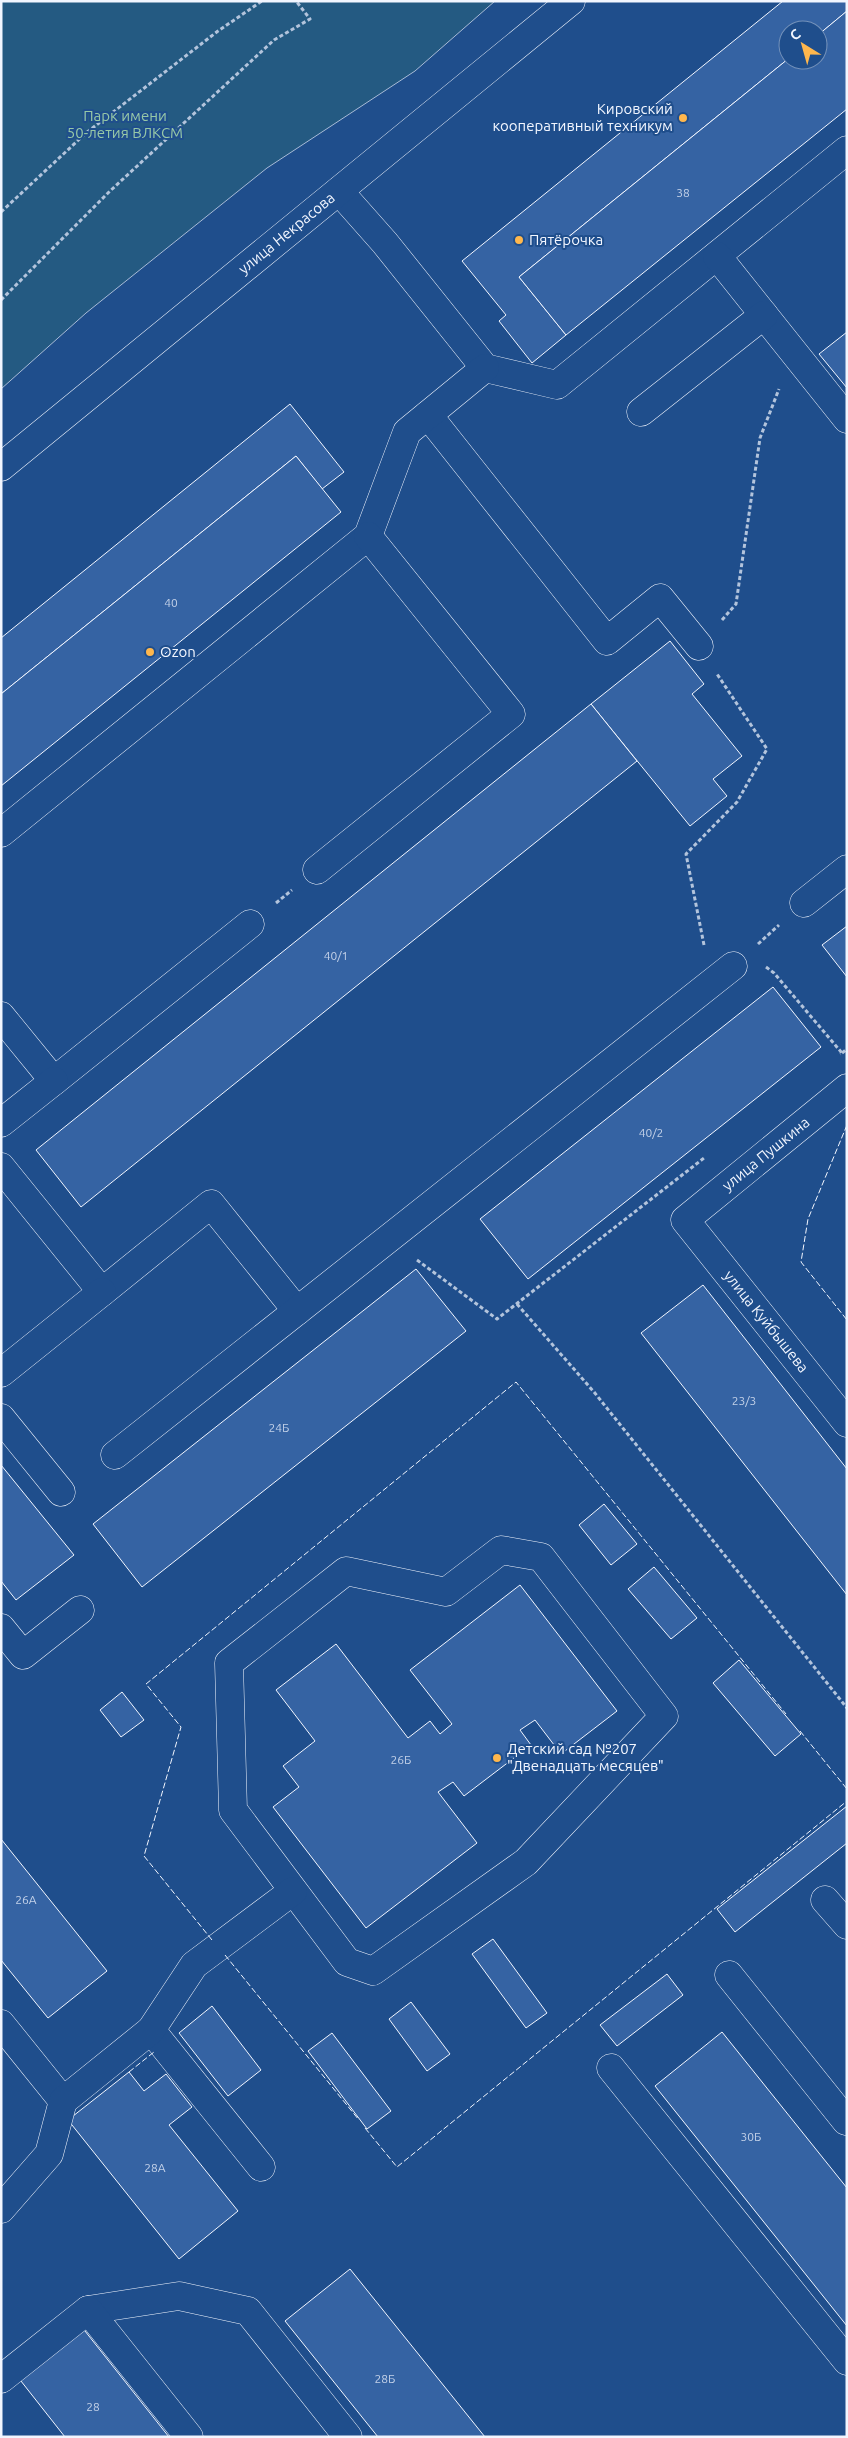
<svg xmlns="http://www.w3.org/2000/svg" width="848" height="2438" viewBox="0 0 848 2438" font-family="Ubuntu,sans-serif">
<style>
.green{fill:#245a82;stroke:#a8bbd7}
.building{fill:#3563a3;stroke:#f2f6ff}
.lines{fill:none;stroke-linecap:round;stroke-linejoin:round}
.minor-casing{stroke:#f2f6ff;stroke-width:29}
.path{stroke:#b3c4dc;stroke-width:3;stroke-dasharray:4 2.5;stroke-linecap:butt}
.minor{stroke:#1f4e8c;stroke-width:28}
.fence{stroke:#f2f6ff;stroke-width:1;stroke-dasharray:6 2.5;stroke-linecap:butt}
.poi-dot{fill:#ffb74d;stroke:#1f4e8c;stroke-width:2}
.labels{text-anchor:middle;stroke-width:4;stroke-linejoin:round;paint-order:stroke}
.number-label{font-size:12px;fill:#c3d1e8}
.poi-label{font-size:15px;fill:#f2f6ff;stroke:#1f4e8c;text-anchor:start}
.park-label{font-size:15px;fill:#97c8a6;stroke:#1f4e8c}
.street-label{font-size:15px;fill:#f2f6ff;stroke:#1f4e8c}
</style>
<rect width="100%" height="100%" fill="#1f4e8c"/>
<!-- green -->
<path class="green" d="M1,1H495L415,71L267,168L86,313L1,389Z"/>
<!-- building -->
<g class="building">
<path d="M783,1H847V11L818,35V30H788V59L519,277L566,335L532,363L499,321L506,315L462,261Z"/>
<path d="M847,11V109L566,335L519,277L788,59L818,60V35Z"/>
<path d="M847,332V388L819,354Z"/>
<path d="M290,404L344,472L322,489L296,456L1,694V638Z"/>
<path d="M296,456L341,512L1,786V694Z"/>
<path d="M670,641L704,684L692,694L742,756L713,779L727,796L690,826L591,704Z"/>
<path d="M591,704L637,761L81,1207L36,1150Z"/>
<path d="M847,926V977L822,945Z"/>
<path d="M773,987L821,1047L528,1279L480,1219Z"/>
<path d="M416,1269L466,1331L142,1587L93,1524Z"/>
<path d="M703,1285L847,1469V1595L641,1333Z"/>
<path d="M1,1465L74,1555L16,1600L1,1581Z"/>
<path d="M604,1504L637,1544L611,1565L579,1525Z"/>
<path d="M654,1567L697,1618L671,1639L628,1589Z"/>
<path d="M520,1585L617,1711L561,1754L535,1720L520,1730L531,1745L464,1796L453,1782L438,1792L477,1843L366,1928L273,1807L299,1787L283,1766L315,1741L276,1690L336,1644L408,1738L430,1721L440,1734L452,1724L410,1670Z"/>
<path d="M739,1660L801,1734L775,1756L713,1683Z"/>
<path d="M122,1692L144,1720L121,1737L100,1710Z"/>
<path d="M847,1806V1843L735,1932L717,1909Z"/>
<path d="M1,1839L107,1971L48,2018L1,1960Z"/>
<path d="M493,1939L547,2013L526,2028L472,1954Z"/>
<path d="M667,1974L683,1995L617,2046L600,2025Z"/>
<path d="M411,2002L450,2054L427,2071L389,2019Z"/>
<path d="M212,2006L261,2070L228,2096L179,2033Z"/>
<path d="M722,2032L847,2188V2326L655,2086Z"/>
<path d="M332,2033L391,2111L367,2129L308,2051Z"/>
<path d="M129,2072L144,2091L166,2074L192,2107L169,2125L238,2211L179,2259L68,2120Z"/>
<path d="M350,2269L485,2437H378L285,2321Z"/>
<path d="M81,2326L169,2437H65L17,2376Z"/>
</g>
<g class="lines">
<defs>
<g id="minor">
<path d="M339,191L385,243L485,368L557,385L847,150"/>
<path d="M717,256L847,419"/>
<path d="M641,412L764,315"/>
<path d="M428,415L607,641L660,598L699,646"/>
<path id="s1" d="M1,467L571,1"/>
<path d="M1,833L368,536L407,432L485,368"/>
<path d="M317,870L511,714L368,536"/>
<path d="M804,903L847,869"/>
<path d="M1,1016L54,1081L250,924"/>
<path id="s2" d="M847,1088L685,1220L847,1423"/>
<path d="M1,1123L54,1081"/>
<path d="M1,1167L102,1292L211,1204L297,1311"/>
<path d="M1,1373L102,1292"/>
<path d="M1,1418L61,1492"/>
<path d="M115,1455L733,966"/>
<path d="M501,1550L541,1557L664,1716L526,1862L373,1971L347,1962L233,1810L229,1663L346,1571L446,1592Z"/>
<path d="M1,1628L23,1655L80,1610"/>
<path d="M825,1900L847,1925"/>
<path d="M729,1975L846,2121"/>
<path d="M1,2024L63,2101"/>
<path d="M151,2030L261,2167"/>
<path d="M611,2068L847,2361"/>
<path d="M1,2209L49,2154L63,2101L151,2030L194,1965L293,1891"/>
<path d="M88,2310L179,2296L248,2311L348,2437"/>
<path d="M1,2379L88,2310L189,2437"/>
</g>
</defs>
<!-- minor casing -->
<use href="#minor" class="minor-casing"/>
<!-- path -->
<g class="path">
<path d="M1,212L86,133L218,31L262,1"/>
<path d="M1,300L110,191L274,40L310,19L296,1"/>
<path d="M722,620L736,604L760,438L779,389"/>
<path d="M276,903L292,890"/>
<path d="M758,944L779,925"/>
<path d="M704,945L686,854L737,802L767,749L717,674"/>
<path d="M766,967L774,973L842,1053L840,1054"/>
<path d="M842,1053L847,1049"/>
<path d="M417,1260L497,1319L704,1158"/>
<path d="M517,1304L594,1392L847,1708"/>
</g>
<!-- minor -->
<use href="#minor" class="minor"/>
<!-- fence -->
<g class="fence">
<path d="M847,1125L808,1219L801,1262L847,1320"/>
<path d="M800,1731L847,1789"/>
<path d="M212,1940L144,1856L181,1727L146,1684L516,1382L786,1714"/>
<path d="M225,1955L359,2120"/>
<path d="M129,2072L154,2052"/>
<path d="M365,2128L397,2167L847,1801"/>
</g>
</g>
<!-- markers -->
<g class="poi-dot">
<circle cx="683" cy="118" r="5"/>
<circle cx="519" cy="240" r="5"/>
<circle cx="150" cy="652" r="5"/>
<circle cx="497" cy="1758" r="5"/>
</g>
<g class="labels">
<!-- number labels -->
<g class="number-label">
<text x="683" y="197">38</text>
<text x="171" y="607">40</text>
<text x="336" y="960">40/1</text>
<text x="651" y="1137">40/2</text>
<text x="744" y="1405">23/3</text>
<text x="279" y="1432">24Б</text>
<text x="401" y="1764">26Б</text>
<text x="26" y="1904">26А</text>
<text x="751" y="2141">30Б</text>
<text x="155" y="2172">28А</text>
<text x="385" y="2383">28Б</text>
<text x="93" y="2411">28</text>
</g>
<!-- poi labels -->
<g class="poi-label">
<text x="673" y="114" text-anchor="end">Кировский<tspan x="673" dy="17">кооперативный техникум</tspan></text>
<text x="529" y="245">Пятёрочка</text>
<text x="160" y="657">Ozon</text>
<text x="507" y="1754">Детский сад №207<tspan x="507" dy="17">"Двенадцать месяцев"</tspan></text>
</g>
<!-- park labels -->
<g class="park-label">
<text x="125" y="121">Парк имени<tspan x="125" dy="17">50-летия ВЛКСМ</tspan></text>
</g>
<!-- street labels -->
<g class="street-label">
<text dy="5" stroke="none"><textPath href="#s1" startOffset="369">улица Некрасова</textPath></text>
<text transform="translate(766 1154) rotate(-39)" y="5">улица Пушкина</text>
<text dy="5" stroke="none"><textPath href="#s2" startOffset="339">улица Куйбышева</textPath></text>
</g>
</g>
<!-- border -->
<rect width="848" height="2438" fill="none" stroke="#f2f6ff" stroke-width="5"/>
<!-- north arrow -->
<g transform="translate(803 45) rotate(323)"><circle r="24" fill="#1f4e8c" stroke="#7391ba"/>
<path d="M0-4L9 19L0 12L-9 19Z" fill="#ffb74d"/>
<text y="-8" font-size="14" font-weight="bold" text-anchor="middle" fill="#f2f6ff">С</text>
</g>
</svg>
